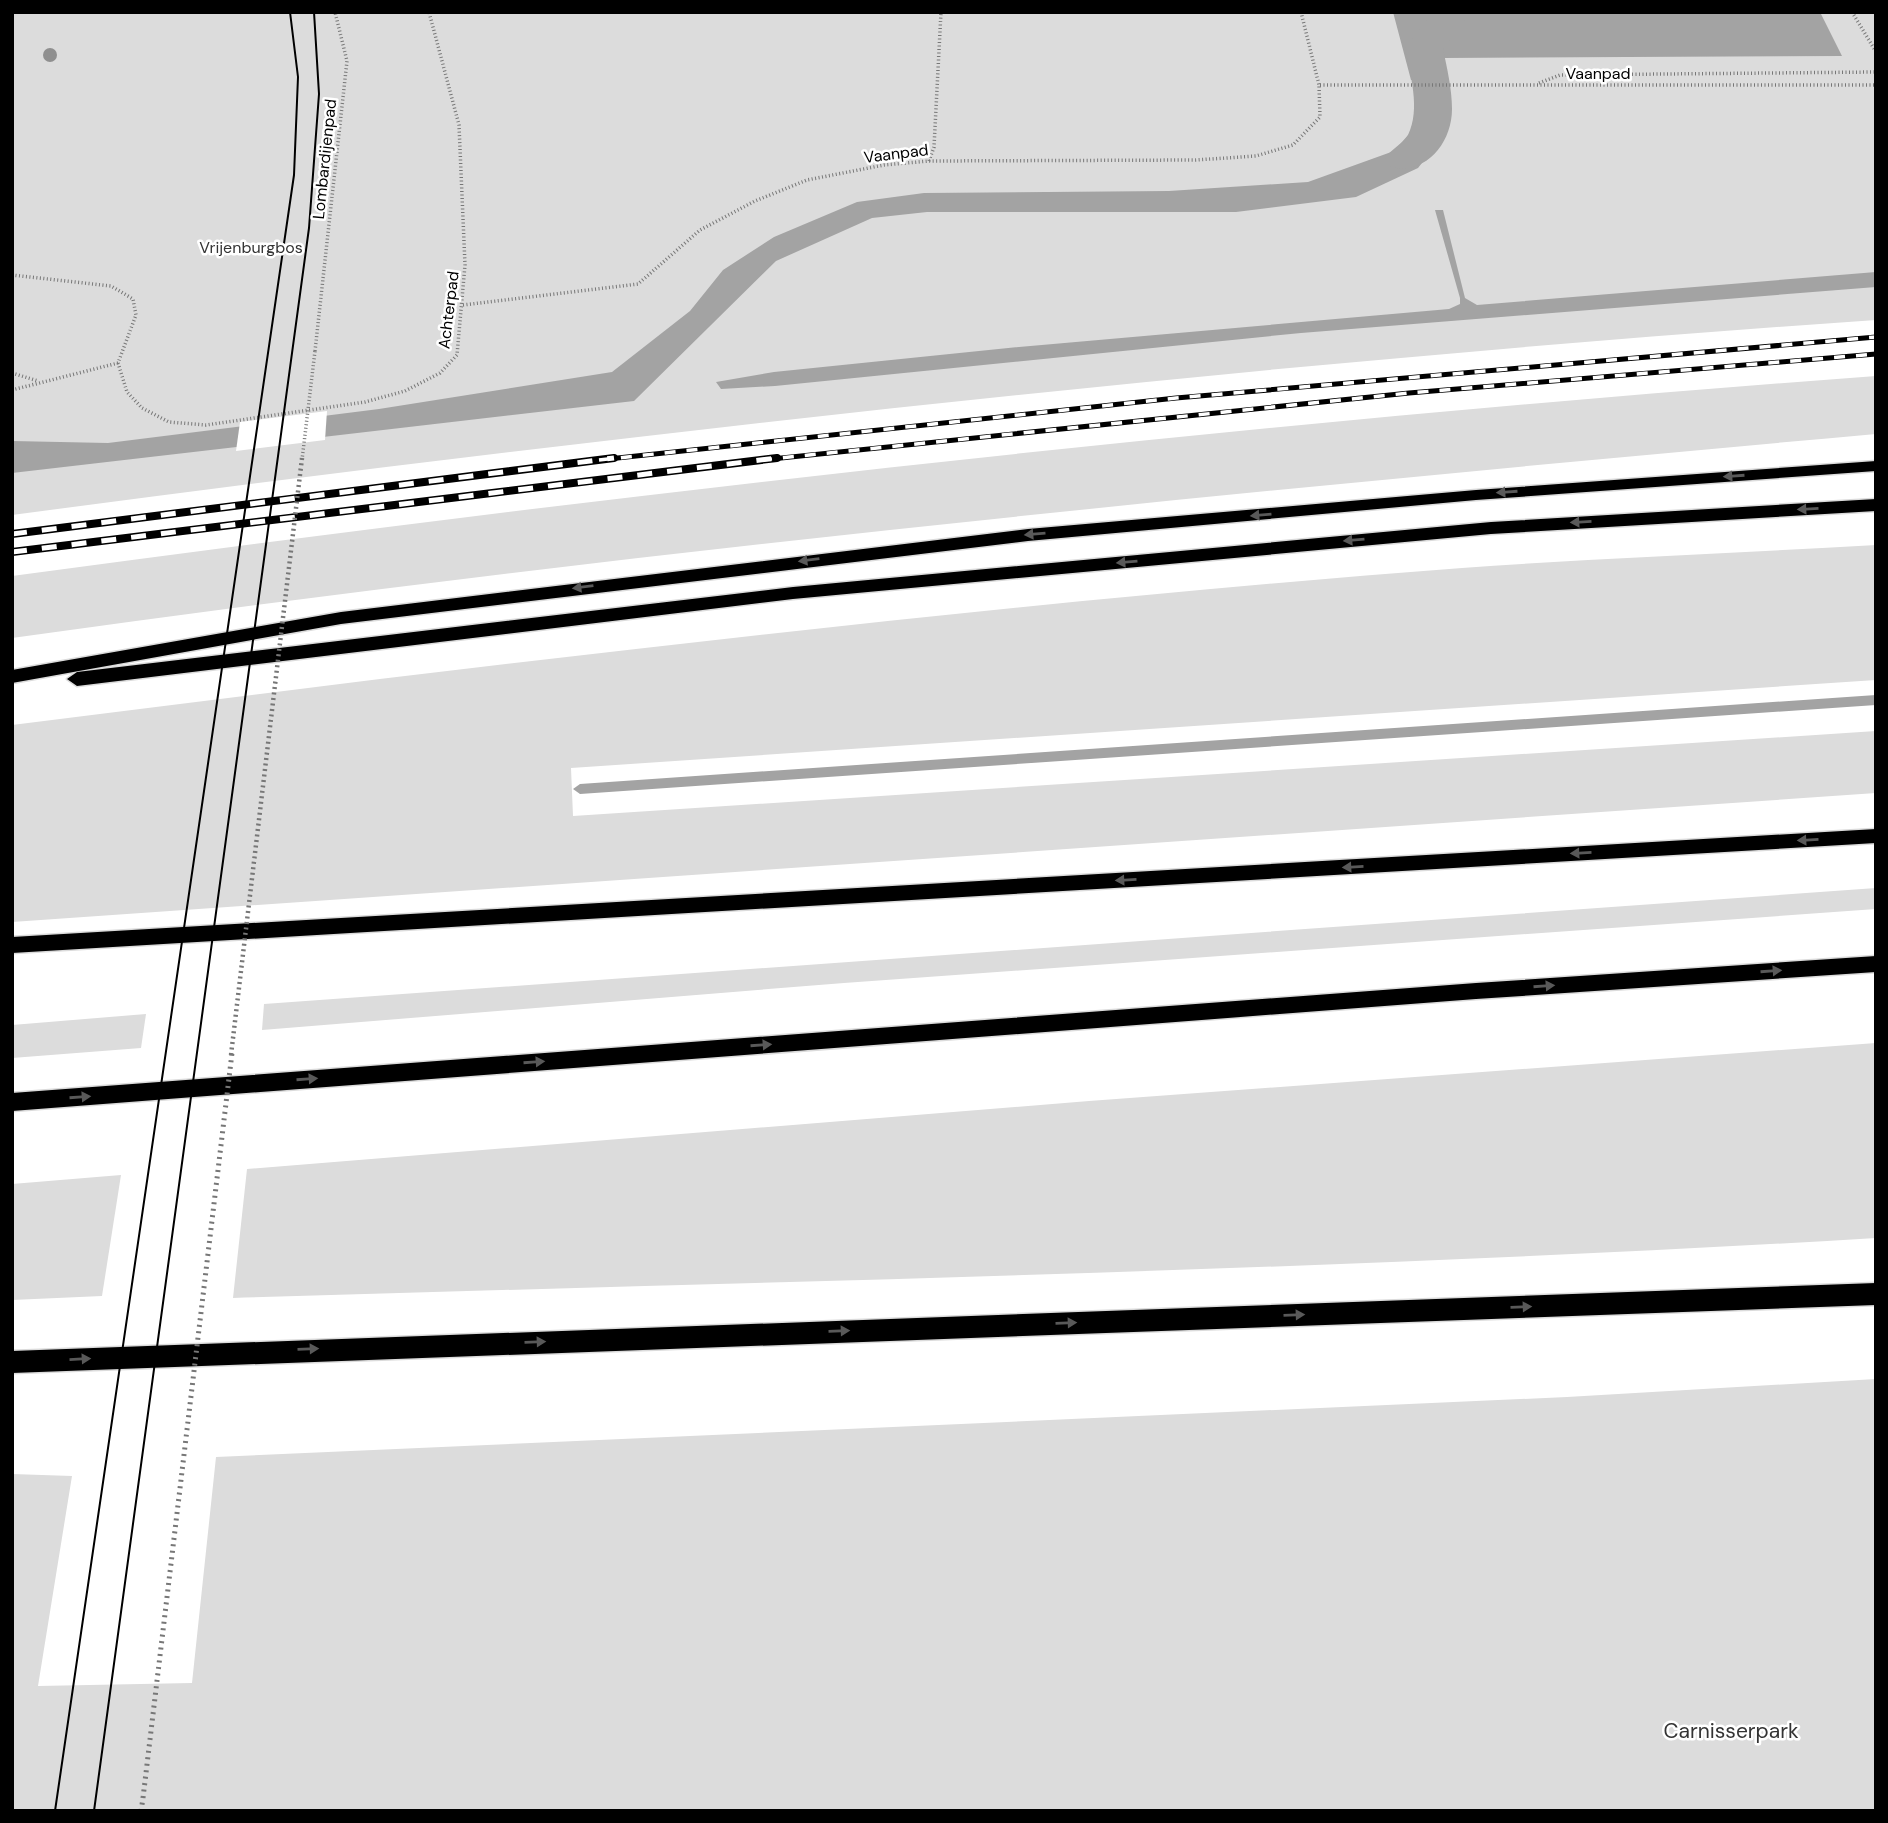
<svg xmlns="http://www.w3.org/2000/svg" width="1888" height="1823" viewBox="0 0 1888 1823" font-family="'DM Sans',sans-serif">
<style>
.green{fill:#dcdcdc}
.water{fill:#a3a3a3}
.pier{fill:#fff}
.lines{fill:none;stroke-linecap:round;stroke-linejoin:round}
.stream{fill:#a3a3a3;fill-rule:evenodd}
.canal{fill:#a3a3a3;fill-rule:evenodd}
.motorway-casing{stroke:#dbdbdb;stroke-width:3}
.path-far1{stroke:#777;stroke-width:3.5;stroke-dasharray:1 2.5;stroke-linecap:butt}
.path{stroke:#777;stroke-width:5;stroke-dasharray:2 4.5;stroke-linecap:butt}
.motorway{fill:#000;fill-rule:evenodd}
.tram{stroke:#000;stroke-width:2}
.rail-far1-casing{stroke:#000;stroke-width:5}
.rail-casing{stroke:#000;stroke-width:8}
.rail-far1{stroke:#fff;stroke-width:3.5;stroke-dasharray:11;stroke-linecap:butt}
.rail{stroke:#fff;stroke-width:5;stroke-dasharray:15;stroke-linecap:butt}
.path-bridge-far2{stroke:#777;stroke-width:3.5;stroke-dasharray:1 2.5;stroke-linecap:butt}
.path-bridge-far1{stroke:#777;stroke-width:4.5;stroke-dasharray:2 3.5;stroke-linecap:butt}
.path-bridge{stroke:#777;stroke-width:5;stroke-dasharray:2 4.5;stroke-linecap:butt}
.tree{fill:#8f8f8f}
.oneway{fill:#595959}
.labels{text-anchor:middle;stroke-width:5;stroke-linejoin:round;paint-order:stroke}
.far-street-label{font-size:16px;fill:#000;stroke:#fff}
.far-park-label{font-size:16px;fill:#333;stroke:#fff}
.near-park-label{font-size:21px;fill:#333;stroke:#fff}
</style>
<rect width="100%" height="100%" fill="#fff"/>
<!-- green -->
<g class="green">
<path d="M12,12H1876V320C1253,363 631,433 12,515Z"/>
<path d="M1876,376V434C1253,490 631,551 12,638V576C631,492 1253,422 1876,376Z"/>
<path d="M1876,545V680L571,768L573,816L1876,731V793L12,922V725C494,664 978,605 1462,568C1600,558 1738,553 1876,545Z"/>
<path d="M1876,888V909L844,983L262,1030L264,1004Z"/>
<path d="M146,1014L141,1048L12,1058V1025Z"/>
<path d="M1876,1043V1238C1329,1271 781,1281 233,1298L247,1169L1089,1101Z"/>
<path d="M121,1175L102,1296L12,1300V1184Z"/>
<path d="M1876,1379V1811H12V1474L72,1476L38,1686L192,1683L216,1457L1567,1397Z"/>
</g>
<!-- water -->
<g class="water">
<path d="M1393,12H1820L1842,56L1442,58L1443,80H1411Z"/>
<path d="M1444,92L1441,139L1418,168L1356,197L1236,212H927L872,218L776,261L634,401L12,473V441L108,443L379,409L612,372L690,311L723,270L774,237L857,202L924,193L1169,191L1308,182L1394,151L1418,124L1419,107L1414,93Z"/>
<path d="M1435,210H1443L1465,298L1477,305L1876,272V287L1301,333L775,386L721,389L716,382L774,372L1019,347L1449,309L1460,304V298Z"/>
</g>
<!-- pier -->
<path class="pier" d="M327,411L325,440L236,451L240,422Z"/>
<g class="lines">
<!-- stream -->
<path class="stream" d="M1876,695V705L580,794L573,789L580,784Z"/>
<!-- canal -->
<path class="canal" d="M1433,12H1471L1443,49C1447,68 1452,89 1452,109C1452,143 1426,175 1391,167L1385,158C1391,149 1403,144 1408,135C1421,109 1410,74 1405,48Z"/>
<defs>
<g id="motorway">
<path d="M1876,461V471L1476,500L1028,541L341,624L12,683V670L341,612L1028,529L1476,490Z"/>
<path d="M1876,499V511L1491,534L793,599L77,686L67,679L77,672L793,587L1491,522Z"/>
<path d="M1876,829V843L12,953V937Z"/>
<path d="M1876,956V972L1476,999L12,1111V1093L1476,983Z"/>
<path d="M1876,1283V1305L12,1373V1351Z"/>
</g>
</defs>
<!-- motorway casing -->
<use href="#motorway" class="motorway-casing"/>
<!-- path-far1 -->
<g class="path-far1">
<path d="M1301,12L1319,85"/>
<path d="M1852,12L1876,52"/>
<path d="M1539,83L1560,75L1876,72"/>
<path d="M929,161L934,147L941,12"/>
<path d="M12,275L111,286L133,299L136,315L118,363"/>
<path d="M463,305L638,284L700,230L755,201L807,180L884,165L929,161L1196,160L1256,156L1293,145L1320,117L1319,85H1876"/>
<path d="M315,351L347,61L335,12"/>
<path d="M118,363L127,392L142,408L169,422L206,425L365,402L405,391L440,373L457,355L465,265L459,125L429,12"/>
<path d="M12,373L38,381"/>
<path d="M12,390L118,363"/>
</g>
<!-- path -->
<path class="path" d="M141,1811L143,1798"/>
<!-- motorway -->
<use href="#motorway" class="motorway"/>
<!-- tram -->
<g class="tram">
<path d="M55,1811L294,175L298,77L290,12"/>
<path d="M94,1811L309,228L319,94L314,12"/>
</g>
<defs>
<g id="rail-far1">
<path d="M599,460L1176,398L1876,337"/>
<path d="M761,460L1409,393L1876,354"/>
</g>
<g id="rail">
<path d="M12,534L614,458"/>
<path d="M12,552L777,458"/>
</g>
</defs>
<!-- rail-far1 casing -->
<use href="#rail-far1" class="rail-far1-casing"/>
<!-- rail casing -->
<use href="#rail" class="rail-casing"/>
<!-- rail-far1 -->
<use href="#rail-far1" class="rail-far1"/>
<!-- rail -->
<use href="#rail" class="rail"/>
<!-- path-bridge-far2 -->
<path class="path-bridge-far2" d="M302,460L315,351"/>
<!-- path-bridge-far1 -->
<path class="path-bridge-far1" d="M231,1055L302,458"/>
<!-- path-bridge -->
<path class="path-bridge" d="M143,1798L232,1053"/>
</g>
<!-- trees -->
<circle class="tree" cx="50" cy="55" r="7"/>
<!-- one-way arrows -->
<defs><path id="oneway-solid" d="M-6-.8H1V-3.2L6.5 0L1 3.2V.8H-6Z" transform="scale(1.75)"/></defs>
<g class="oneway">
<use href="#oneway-solid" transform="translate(1734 476) rotate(176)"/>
<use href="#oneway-solid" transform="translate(1507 492) rotate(176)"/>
<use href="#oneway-solid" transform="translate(1808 509) rotate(177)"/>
<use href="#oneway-solid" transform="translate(1261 515) rotate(175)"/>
<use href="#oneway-solid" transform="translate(1581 522) rotate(177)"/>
<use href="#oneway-solid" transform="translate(1035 534) rotate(175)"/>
<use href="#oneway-solid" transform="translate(1354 540) rotate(175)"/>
<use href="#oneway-solid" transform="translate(809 560) rotate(173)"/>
<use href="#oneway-solid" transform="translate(1127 562) rotate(175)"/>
<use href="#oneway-solid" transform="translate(583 587) rotate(173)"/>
<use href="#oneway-solid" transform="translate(1808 840) rotate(177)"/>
<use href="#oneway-solid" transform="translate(1581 853) rotate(177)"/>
<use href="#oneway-solid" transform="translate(1353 867) rotate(177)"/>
<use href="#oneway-solid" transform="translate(1126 880) rotate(177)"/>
<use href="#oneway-solid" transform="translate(1771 971) rotate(-4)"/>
<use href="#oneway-solid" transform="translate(1544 986) rotate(-4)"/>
<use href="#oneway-solid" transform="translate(761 1045) rotate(-4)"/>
<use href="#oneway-solid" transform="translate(534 1062) rotate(-4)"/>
<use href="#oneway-solid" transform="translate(307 1079) rotate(-4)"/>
<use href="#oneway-solid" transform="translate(80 1097) rotate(-4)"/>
<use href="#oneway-solid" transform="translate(1521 1307) rotate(-2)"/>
<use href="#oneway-solid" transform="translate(1294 1315) rotate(-2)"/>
<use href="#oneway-solid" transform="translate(1066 1323) rotate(-2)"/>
<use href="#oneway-solid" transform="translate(839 1331) rotate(-2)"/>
<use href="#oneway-solid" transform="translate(535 1342) rotate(-2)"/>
<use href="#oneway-solid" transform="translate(308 1349) rotate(-2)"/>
<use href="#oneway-solid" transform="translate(80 1359) rotate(-3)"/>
</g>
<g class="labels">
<!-- far-street labels -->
<g class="far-street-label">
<text x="1598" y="79">Vaanpad</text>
<text transform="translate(896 153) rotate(-7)" y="6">Vaanpad</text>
<text transform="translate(324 159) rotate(-84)" y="6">Lombardijenpad</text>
<text transform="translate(448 310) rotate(-83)" y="6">Achterpad</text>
</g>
<!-- far-park labels -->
<g class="far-park-label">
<text x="251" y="253">Vrijenburgbos</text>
</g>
<!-- near-park labels -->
<g class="near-park-label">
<text x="1731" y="1738">Carnisserpark</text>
</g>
</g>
<!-- border -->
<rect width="1888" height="1823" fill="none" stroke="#000000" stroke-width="28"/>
</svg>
